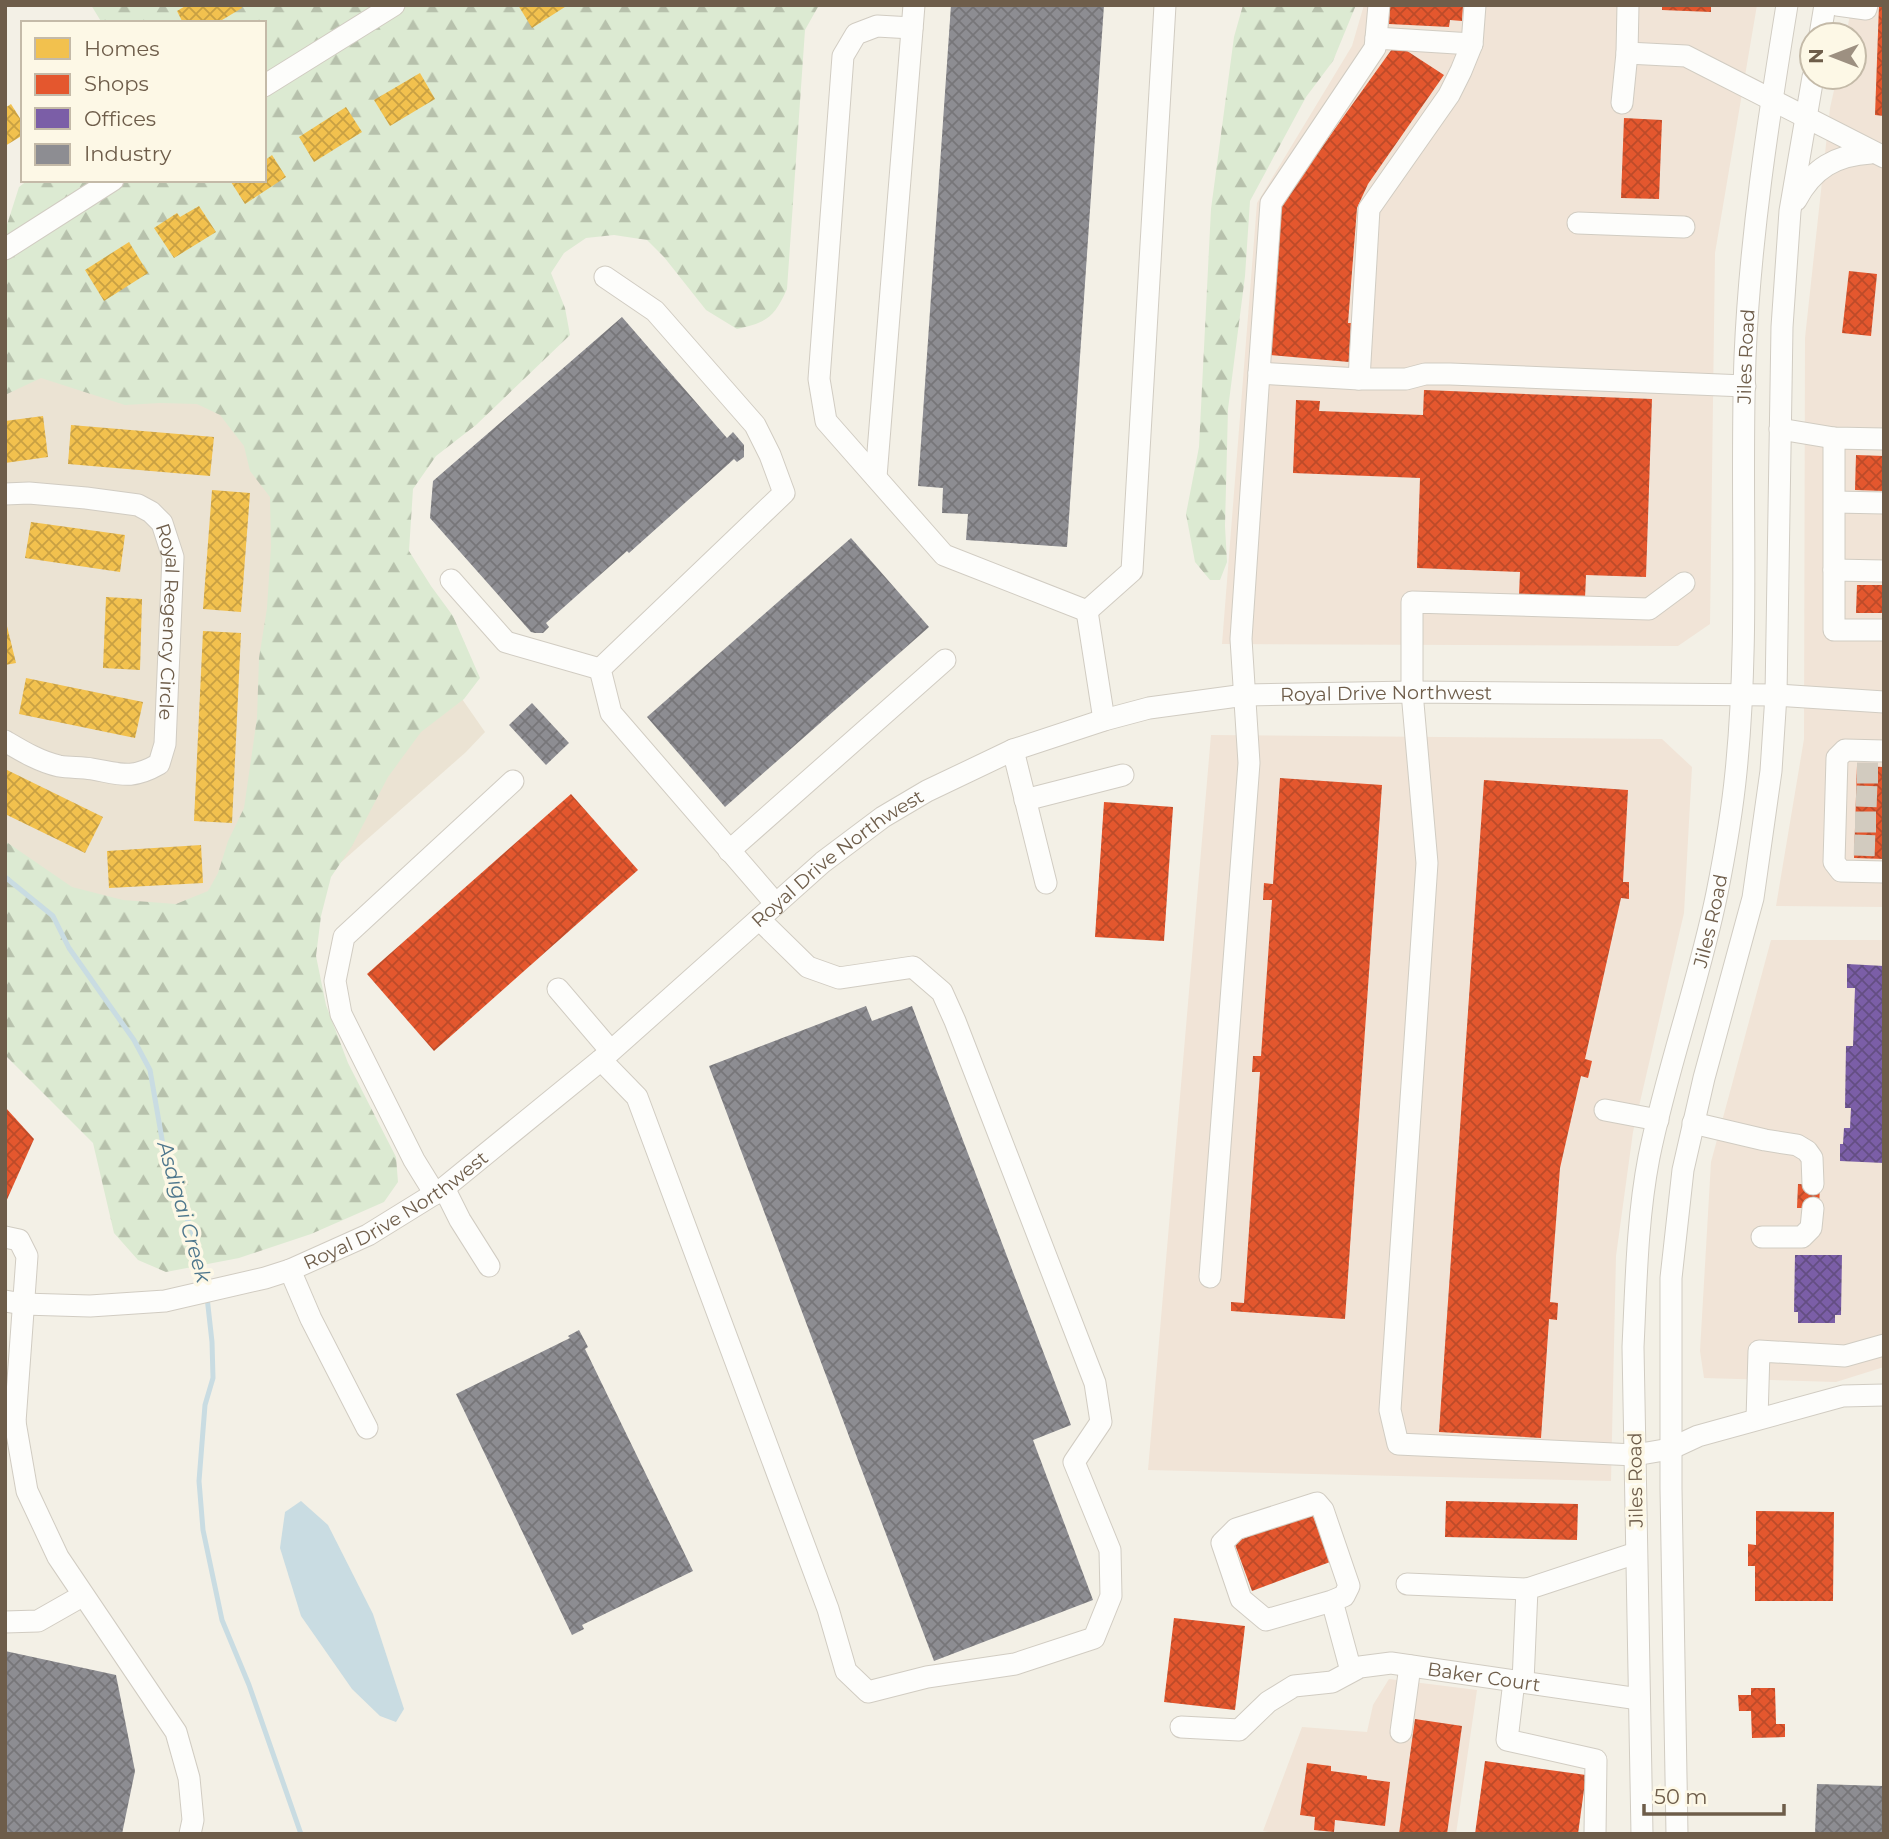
<svg xmlns="http://www.w3.org/2000/svg" width="1889" height="1839" viewBox="0 0 1889 1839" font-family="Montserrat,sans-serif">
<style>
.residential{fill:#ebe3d3}
.commercial{fill:#f1e4d7}
.forest{fill:url(#forest-firs)}
.water{fill:#c9dce2}
.homes{fill:url(#homes-cross-hatch)}
.shops{fill:url(#shops-cross-hatch)}
.offices{fill:url(#offices-cross-hatch)}
.industry{fill:url(#industry-cross-hatch)}
.lines{fill:none;stroke-linecap:round;stroke-linejoin:round}
.stream{stroke:#c9dce2;stroke-width:5}
.minor-tunnel{stroke:#d2cbbf;stroke-width:21;stroke-dasharray:21 10;stroke-linecap:butt}
.minor-casing{stroke:#d1ccc2;stroke-width:23}
.minor{stroke:#fdfdfb;stroke-width:21}
.labels{text-anchor:middle;stroke-width:7;stroke-linejoin:round;paint-order:stroke}
.street-label{font-size:19px;fill:#6e5d4a;stroke:#fdf8e6}
.water-label{font-size:21px;font-style:italic;fill:#4d768c;stroke:#fdf8e6}
</style>
<defs>
<pattern id="forest-firs" width="22" height="20" patternUnits="userSpaceOnUse" patternTransform="scale(1.75)"><rect width="22" height="20" fill="#dcead2"/><path d="M5 1l3.5 6h-7zM16 11l3.5 6h-7z" fill="#b7c1ac"/></pattern>
<pattern id="homes-cross-hatch" width="8" height="8" patternUnits="userSpaceOnUse" patternTransform="scale(1.75)"><rect width="8" height="8" fill="#f2c14e"/><path d="M0 0l8 8M0 8l8-8" fill="none" stroke="#c8a043"/></pattern>
<pattern id="shops-cross-hatch" width="8" height="8" patternUnits="userSpaceOnUse" patternTransform="scale(1.75)"><rect width="8" height="8" fill="#e4572e"/><path d="M0 0l8 8M0 8l8-8" fill="none" stroke="#bd4b29"/></pattern>
<pattern id="offices-cross-hatch" width="8" height="8" patternUnits="userSpaceOnUse" patternTransform="scale(1.75)"><rect width="8" height="8" fill="#7b5ea7"/><path d="M0 0l8 8M0 8l8-8" fill="none" stroke="#644e83"/></pattern>
<pattern id="industry-cross-hatch" width="8" height="8" patternUnits="userSpaceOnUse" patternTransform="scale(1.75)"><rect width="8" height="8" fill="#8d8d92"/><path d="M0 0l8 8M0 8l8-8" fill="none" stroke="#777679"/></pattern>
</defs>
<rect width="100%" height="100%" fill="#f3f0e6"/>
<!-- residential -->
<path class="residential" d="M197,318L485,732L466,752L278,918L153,958L5,879V350Z"/>
<!-- commercial -->
<g class="commercial">
<path d="M1364,5H1757L1715,253L1710,624L1678,646L1222,644L1257,203L1352,46Z"/>
<path d="M1852,5H1884V907L1776,906L1804,739L1805,338L1830,108L1837,77H1854V35H1846Z"/>
<path d="M1211,735L1662,739L1692,767L1684,913L1633,1132L1616,1256L1611,1481L1148,1470Z"/>
<path d="M1771,940H1884V1367L1836,1382L1704,1378L1700,1351L1711,1162Z"/>
<path d="M1389,1679L1477,1690L1456,1834H1281L1263,1831L1302,1727L1367,1732L1373,1705Z"/>
</g>
<!-- forest -->
<g class="forest">
<path d="M91,5H819L805,30L787,289C774,318 767,322 737,329L706,310L664,257L647,240L614,235L586,238L564,253L551,273L565,308L570,335L476,425L436,456L413,489L409,551L431,586L453,616L480,678L464,699L421,732L388,777L352,846L331,877L321,916L316,956L326,1005L348,1063L396,1157L398,1182L384,1202L311,1234L239,1258L166,1272L138,1260L114,1233L93,1143L5,1055V841L72,887L123,900L176,904L208,891L218,873L228,841L244,808L257,718L259,658L267,608L271,546L270,497L250,471L244,446L220,415L197,404L160,403L125,405L41,378L5,395V231L19,187L28,180H264V23H102Z"/>
<path d="M1243,5H1356L1333,61L1306,97L1250,201L1245,276L1228,409L1225,526L1227,562L1220,580H1210L1195,562L1186,514L1199,447L1211,209L1234,37Z"/>
</g>
<!-- water -->
<path class="water" d="M301,1501L328,1525L373,1614L404,1709L396,1722L380,1716L352,1689L301,1616L280,1548L285,1512Z"/>
<!-- homes -->
<g class="homes">
<path d="M187,5H241L242,8L217,23H183L177,11Z"/>
<path d="M518,5H568L532,28Z"/>
<path d="M420,73L435,99L390,126L374,100Z"/>
<path d="M11,104L23,123V135L5,146V108Z"/>
<path d="M346,107L362,132L314,162L299,137Z"/>
<path d="M272,155L286,177L245,204L231,182L264,180V161Z"/>
<path d="M199,206L216,232L174,258L154,228L177,213L180,217Z"/>
<path d="M129,242L148,273L104,301L85,270Z"/>
<path d="M43,416L48,457L5,463V421Z"/>
<path d="M71,425L214,437L210,476L68,464Z"/>
<path d="M212,490L250,493L241,612L203,609Z"/>
<path d="M31,522L125,535L120,572L25,558Z"/>
<path d="M106,597L142,599L140,670L103,668Z"/>
<path d="M5,618L16,663L5,665Z"/>
<path d="M203,631L241,633L232,823L194,821Z"/>
<path d="M26,678L143,702L135,738L19,714Z"/>
<path d="M5,769L103,817L85,853L5,814Z"/>
<path d="M201,845L203,883L109,888L107,851Z"/>
</g>
<!-- shops -->
<g class="shops">
<path d="M1390,5H1463L1462,21L1450,20L1449,27L1389,24Z"/>
<path d="M1662,5H1711V12L1662,10Z"/>
<path d="M1879,5H1884V116L1875,115Z"/>
<path d="M1392,49H1404L1444,75L1368,184L1357,208L1348,323H1351L1349,362L1270,355L1281,204Z"/>
<path d="M1624,118L1662,120L1659,199L1621,198Z"/>
<path d="M1849,271L1877,274L1871,336L1842,333Z"/>
<path d="M1424,390L1652,399L1646,577L1586,575L1585,598L1519,595L1520,572L1417,568L1420,478L1293,473L1296,400L1320,401L1319,411L1423,415Z"/>
<path d="M1856,455L1884,456V491L1855,490Z"/>
<path d="M1857,585H1884V613H1856Z"/>
<path d="M1857,766L1884,767V859L1854,858Z"/>
<path d="M1280,778L1382,785L1345,1319L1231,1311V1302L1244,1303L1260,1072H1252L1253,1056H1261L1272,900H1263L1264,883L1273,884Z"/>
<path d="M1484,780L1628,790L1623,882H1629V899L1621,898L1585,1059L1592,1061L1588,1078L1581,1076L1560,1168L1550,1302L1558,1303L1557,1320L1549,1319L1541,1438L1439,1432Z"/>
<path d="M571,794L638,870L434,1051L367,974Z"/>
<path d="M1104,802L1173,807L1164,941L1095,937Z"/>
<path d="M5,1107L34,1139L5,1204Z"/>
<path d="M1798,1184L1820,1185L1819,1208H1797Z"/>
<path d="M1446,1501L1578,1504L1577,1540L1445,1537Z"/>
<path d="M1756,1511L1834,1512L1833,1601H1755V1566H1748V1544L1756,1545Z"/>
<path d="M1312,1513L1330,1562L1252,1591L1234,1542Z"/>
<path d="M1174,1618L1245,1626L1235,1710L1164,1702Z"/>
<path d="M1751,1688H1775L1776,1724H1785V1737L1752,1738L1751,1711H1739L1738,1695H1751Z"/>
<path d="M1415,1719L1462,1726L1447,1834H1399Z"/>
<path d="M1485,1761L1586,1775L1578,1834H1475Z"/>
<path d="M1307,1763L1331,1766V1771L1367,1776V1779L1390,1782L1385,1826L1335,1820L1334,1832L1314,1830L1315,1817L1300,1815Z"/>
</g>
<!-- offices -->
<g class="offices">
<path d="M1847,964L1884,966V1163L1840,1161V1144H1843L1844,1128H1850L1851,1108H1845L1846,1046H1853L1855,988H1847Z"/>
<path d="M1795,1255H1842L1841,1315H1835V1323H1798V1312H1794Z"/>
</g>
<!-- industry -->
<g class="industry">
<path d="M951,5H1104L1067,547L966,540L968,514L942,513L943,488L918,486Z"/>
<path d="M622,317L727,438L733,432L744,445V457L737,462L734,459L629,553L627,551L546,623L549,627L543,633H535L531,632L430,518L433,481Z"/>
<path d="M851,538L929,627L725,807L647,717Z"/>
<path d="M532,703L569,743L546,765L509,725Z"/>
<path d="M866,1006L872,1021L912,1006L1071,1425L1033,1440L1093,1600L934,1661L709,1066Z"/>
<path d="M579,1330L588,1347L585,1349L693,1571L582,1625L584,1629L572,1635L456,1394L570,1338L568,1336Z"/>
<path d="M5,1651L116,1675L135,1771L122,1834H5Z"/>
<path d="M1817,1784L1884,1786V1834H1815Z"/>
</g>
<g class="lines">
<!-- stream -->
<g class="stream">
<path d="M5,877L53,916L69,948L134,1040L150,1070L167,1168L198,1246L205,1287"/>
<path d="M207,1297L212,1342L213,1378L205,1405L199,1481L203,1530L222,1620L249,1685L301,1834"/>
</g>
<!-- minor-tunnel -->
<g class="minor-tunnel">
<path d="M1857,773H1884"/>
<path d="M1856,796L1884,797"/>
<path d="M1855,822H1884"/>
<path d="M1854,845L1884,846"/>
</g>
<defs>
<g id="minor">
<path d="M1837,5L1866,9L1867,5"/>
<path d="M912,28L877,26L856,34L843,56L819,379L826,421L944,555L1087,611"/>
<path d="M1820,35L1825,5"/>
<path d="M1376,38L1379,5"/>
<path d="M1627,53L1686,56L1884,157"/>
<path d="M264,86L394,5"/>
<path d="M1622,103L1627,53L1628,5"/>
<path d="M1796,200C1813,168 1836,155 1871,153"/>
<path d="M1578,223L1684,227"/>
<path d="M5,249L113,180"/>
<path d="M605,277L655,311L755,425L770,455L784,493L600,669L611,713L776,904"/>
<path d="M1259,373L1271,203L1375,48L1376,38L1472,44"/>
<path d="M1359,379L1369,209L1449,95L1461,71L1472,44L1475,5"/>
<path d="M1780,429L1834,438L1884,439"/>
<path d="M1834,438V570"/>
<path d="M876,477L914,5"/>
<path id="s1" d="M5,494L29,493L86,498L138,505L151,512L162,523L173,557L165,744L159,764C131,780 121,774 92,769C81,767 70,768 59,766C40,762 22,751 5,741"/>
<path d="M1835,502L1884,503"/>
<path d="M1884,571L1834,570V630H1884"/>
<path d="M451,580L506,642L600,669"/>
<path d="M1684,583L1649,609L1412,602V692L1427,863L1390,1410L1398,1444L1635,1455L1670,1449L1698,1436L1843,1396L1884,1395"/>
<path d="M1087,611L1132,571L1165,5"/>
<path d="M1087,611L1104,720"/>
<path d="M1013,750L1046,883"/>
<path d="M1884,751L1845,750L1837,758L1834,862L1841,871L1884,872"/>
<path d="M1025,800L1123,775"/>
<path d="M729,851L945,660"/>
<path d="M558,989L610,1050"/>
<path d="M601,1060L637,1097L828,1609L846,1671L868,1692L927,1677L1015,1664L1094,1638L1111,1596L1110,1550L1074,1462L1101,1422L1095,1383L955,1021L942,992L913,967L839,978L808,967L759,919"/>
<path d="M1605,1110L1658,1120"/>
<path d="M1693,1123L1765,1140L1797,1145L1807,1151L1812,1158L1813,1184"/>
<path d="M444,1188L460,1220L489,1266"/>
<path d="M435,1194L414,1160L341,1014L335,981L344,937L513,781"/>
<path d="M5,1237L19,1240L27,1256L15,1422L5,1420"/>
<path d="M1762,1237H1802L1811,1228L1813,1208"/>
<path d="M290,1270L311,1319L367,1428"/>
<path d="M1210,1277L1249,763L1241,639L1259,373L1359,379H1406L1425,374H1450L1745,386"/>
<path id="s2" d="M5,1301L23,1304L90,1306L165,1301L265,1278L290,1270L368,1235L444,1188L601,1060L823,862L883,817L927,791L1013,750L1104,720L1149,708L1245,695L1412,692L1776,695L1884,702"/>
<path d="M1757,1419L1759,1351L1845,1356L1884,1345"/>
<path d="M15,1422L27,1491L58,1557L176,1732L189,1778L193,1820L190,1834"/>
<path d="M1407,1584L1527,1589"/>
<path d="M1332,1601L1266,1620L1241,1599L1222,1543L1236,1529L1317,1503L1323,1510L1349,1586L1344,1596L1332,1601L1351,1671"/>
<path d="M5,1622L38,1621L82,1596"/>
<path d="M1514,1681L1507,1740L1596,1760L1595,1834"/>
<path d="M1523,1682L1527,1589L1636,1553"/>
<path id="s3" d="M1181,1727L1239,1730L1268,1702L1294,1686L1332,1682L1360,1667L1391,1663L1639,1699"/>
<path d="M1401,1732L1410,1666"/>
<path id="s4" d="M1642,1834L1633,1347C1636,1285 1637,1219 1649,1157C1667,1068 1699,982 1717,893C1725,853 1732,813 1736,772C1750,635 1740,495 1745,357C1750,238 1768,122 1787,5"/>
<path d="M1677,1834L1671,1489V1278L1683,1170L1704,1078L1753,898L1771,771L1776,695L1782,327L1790,211L1813,77"/>
</g>
</defs>
<!-- minor casing -->
<use href="#minor" class="minor-casing"/>
<!-- minor -->
<use href="#minor" class="minor"/>
</g>
<g class="labels">
<!-- street labels -->
<g class="street-label">
<text dy="7" stroke="none"><textPath href="#s4" startOffset="1489">Jiles Road</textPath></text>
<text dy="7" stroke="none"><textPath href="#s1" startOffset="264">Royal Regency Circle</textPath></text>
<text dy="7" stroke="none"><textPath href="#s2" startOffset="1566">Royal Drive Northwest</textPath></text>
<text dy="7" stroke="none"><textPath href="#s2" startOffset="978">Royal Drive Northwest</textPath></text>
<text dy="7" stroke="none"><textPath href="#s4" startOffset="922">Jiles Road</textPath></text>
<text dy="7" stroke="none"><textPath href="#s2" startOffset="411">Royal Drive Northwest</textPath></text>
<text transform="translate(1635 1480) rotate(-91)" y="7">Jiles Road</text>
<text dy="7" stroke="none"><textPath href="#s3" startOffset="324">Baker Court</textPath></text>
</g>
<!-- water labels -->
<g class="water-label">
<text transform="translate(184 1212) rotate(74)" y="7">Asdigai Creek</text>
</g>
</g>
<!-- border -->
<rect width="1889" height="1839" fill="none" stroke="#6e5d4a" stroke-width="14"/>
<!-- legend -->
<rect x="21" y="21" width="245" height="161" fill="#fdf8e6" stroke="#c4baa8" stroke-width="2"/>
<rect x="35" y="38" width="35" height="21" fill="#f2c14e" stroke="#c4baa8" stroke-width="2"/>
<text x="84" y="56" font-size="21" fill="#6e5d4a">Homes</text>
<rect x="35" y="74" width="35" height="21" fill="#e4572e" stroke="#c4baa8" stroke-width="2"/>
<text x="84" y="91" font-size="21" fill="#6e5d4a">Shops</text>
<rect x="35" y="108" width="35" height="21" fill="#7b5ea7" stroke="#c4baa8" stroke-width="2"/>
<text x="84" y="126" font-size="21" fill="#6e5d4a">Offices</text>
<rect x="35" y="144" width="35" height="21" fill="#8d8d92" stroke="#c4baa8" stroke-width="2"/>
<text x="84" y="161" font-size="21" fill="#6e5d4a">Industry</text>
<!-- north arrow -->
<g transform="translate(1833 56) rotate(270)"><circle r="33" fill="#fdf8e6" stroke="#c4baa8" stroke-width="2"/>
<path d="M0-5L12 26L0 18L-12 26Z" fill="#9d9081"/>
<text y="-10" font-size="19" font-weight="bold" text-anchor="middle" fill="#6e5d4a">N</text>
</g>
<!-- scale -->
<path d="M1644 1804v10h140v-10" fill="none" stroke="#6e5d4a" stroke-width="3.5"/>
<text x="1654" y="1804" font-size="21" fill="#6e5d4a" stroke="#fdf8e6" stroke-width="5" paint-order="stroke">50 m</text>
</svg>
